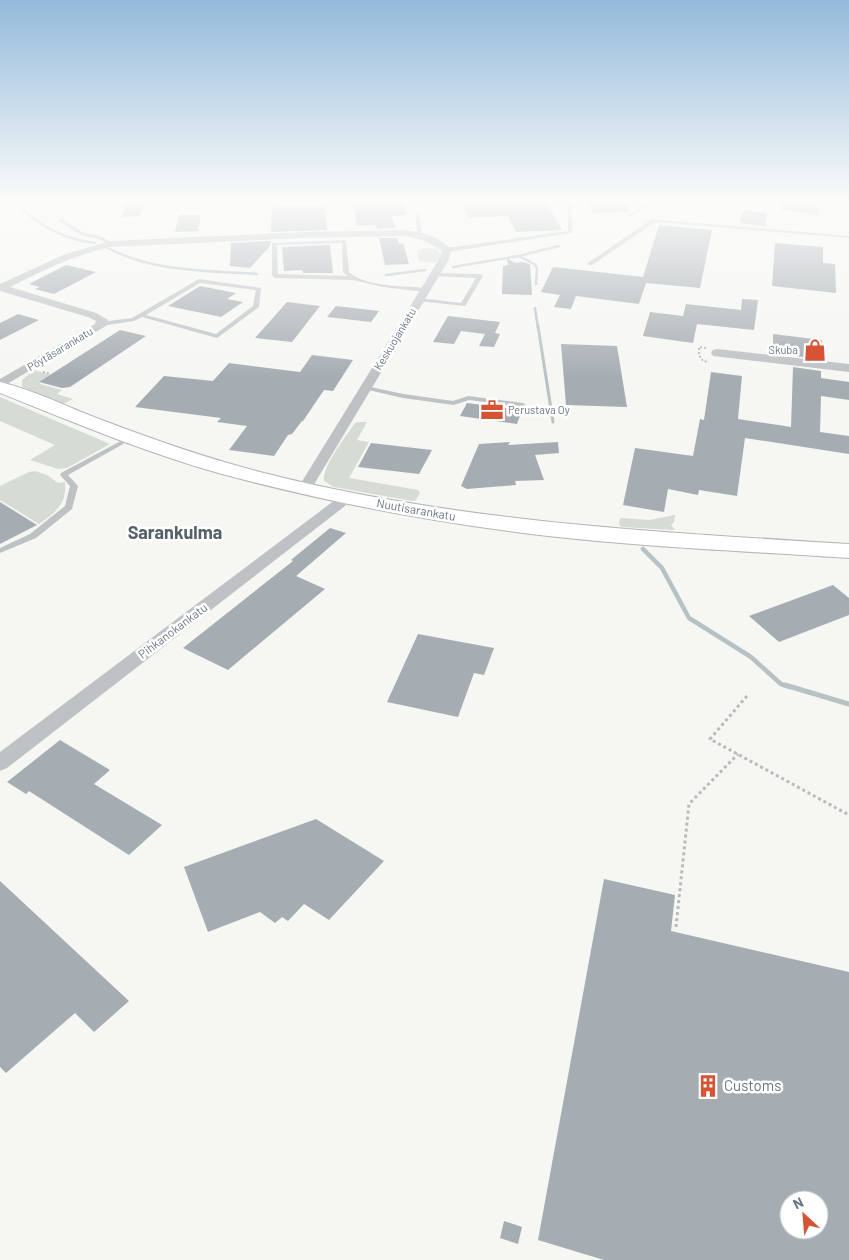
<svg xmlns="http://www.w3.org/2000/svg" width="849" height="1260" viewBox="0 0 849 1260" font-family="Barlow,sans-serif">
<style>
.green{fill:#d6dbd3}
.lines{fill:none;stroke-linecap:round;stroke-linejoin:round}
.stream-far3{stroke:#b7c2c5;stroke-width:2.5}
.stream-far2{stroke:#b7c2c5;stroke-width:3}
.stream-far1{stroke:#b7c2c5;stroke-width:4.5}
.stream{stroke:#b7c2c5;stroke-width:5}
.building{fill:#a6adb2;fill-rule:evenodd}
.secondary-casing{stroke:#b0b6b9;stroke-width:2}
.path-far1{stroke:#b8bbbd;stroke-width:2;stroke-dasharray:2 2;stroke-linecap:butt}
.path{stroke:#b8bbbd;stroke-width:3;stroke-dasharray:3 3;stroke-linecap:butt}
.service{fill:#bec2c5;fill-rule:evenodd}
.minor{fill:#bec2c5;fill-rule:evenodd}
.secondary{fill:#fff;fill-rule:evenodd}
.labels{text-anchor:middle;stroke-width:5;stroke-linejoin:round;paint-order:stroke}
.far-street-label{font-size:11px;fill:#687781;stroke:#fff}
.far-poi-label{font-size:11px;fill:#687781;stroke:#fff;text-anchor:end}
.street-label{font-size:12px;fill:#687781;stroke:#fff}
.near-poi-label{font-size:15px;fill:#687781;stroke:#fff;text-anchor:start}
.district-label{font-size:18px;font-weight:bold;fill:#556067;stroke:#fff}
</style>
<rect width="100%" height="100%" fill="#f6f6f3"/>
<!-- green -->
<g class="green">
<path d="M424,248L438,249L440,255L436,263L419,261L417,251Z"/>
<path d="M34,370L50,375L39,382L40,384L62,390L57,394L73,399L63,404L22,387V380Z"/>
<path d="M0,397L110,444L67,468L58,469L30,460L55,445L0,421Z"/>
<path d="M358,422H367L357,440L369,442L349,478L418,490L420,493L416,500L412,501L334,487L324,481C322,467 346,436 355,423Z"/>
<path d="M35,471L47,475L58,483L65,482C67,504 56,512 39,524L0,500V486L29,472Z"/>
<path d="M675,515L674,522L671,525L675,530L621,527L619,524L620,518L649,520Z"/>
</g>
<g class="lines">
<!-- stream-far3 -->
<g class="stream-far3">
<path d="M14,202C20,206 24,211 29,215C49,231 70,240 95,243"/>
<path d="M630,216L653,202"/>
<path d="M108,248C153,272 208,271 257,274"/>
<path d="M519,256L534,264L537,268L536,284"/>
<path d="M453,267L519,256L559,246"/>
<path d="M386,275L425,270"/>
<path d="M535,308L538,328"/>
</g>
<!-- stream-far2 -->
<path class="stream-far2" d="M538,326L553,422"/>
<!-- stream-far1 -->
<path class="stream-far1" d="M643,549L662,568L689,618L751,657L781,684L790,687"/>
<!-- stream -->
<path class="stream" d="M785,685L849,704"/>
</g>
<!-- building -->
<g class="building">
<path d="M353,202H403L407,215L392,216L395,228L377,229L376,225L357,226Z"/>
<path d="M461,202H546L562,230L516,232L508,216L468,218Z"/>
<path d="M587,202H628V212L594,213Z"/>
<path d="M782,202H817L818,214L781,210Z"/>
<path d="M144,203L140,216L122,217L126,204Z"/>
<path d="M325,205L327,230L271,232L272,207Z"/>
<path d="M743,210L767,213L765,226L740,223Z"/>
<path d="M179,215H201L198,231L175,232Z"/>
<path d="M659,225L712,230L700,288L646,283L639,304L576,296L571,309L554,307L560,295L541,292L553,267L643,277Z"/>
<path d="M379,238H397L399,244L403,243L409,264L385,265Z"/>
<path d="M271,241L270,246L250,268L230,266L231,243Z"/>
<path d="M775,243L823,247V263L835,264L836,293L772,286Z"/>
<path d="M330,245L333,273H303L302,270L284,271L282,247Z"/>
<path d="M507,258L515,263L522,262L530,264L532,295L502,294L503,266L508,265Z"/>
<path d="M66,265L96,272L54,294L35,289L40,287L29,284Z"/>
<path d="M200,286L236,293L227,299L243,302L221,317L168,306Z"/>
<path d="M742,299L758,300L754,330L697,324L693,343L643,336L650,312L683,316L686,304L741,310Z"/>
<path d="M287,302L320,306L292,342L255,338Z"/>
<path d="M336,306L379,311L371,322L327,317Z"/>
<path d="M18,314L39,320L0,340V323Z"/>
<path d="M448,316L500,322L495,333L500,334L494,347L479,346L485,334L461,331L454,344L433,342Z"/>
<path d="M120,330L146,336L70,387L62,388L39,382Z"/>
<path d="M773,334L822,340L821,359L794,356V350L773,347Z"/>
<path d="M561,344L617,346L627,407L566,405Z"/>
<path d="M312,355L353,360L333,391L324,390L303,421H302L292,434L288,435L274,456L229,450L247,426L217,422L221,418L135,407L164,376L213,381L229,363L300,372Z"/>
<path d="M793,367L821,371V378L849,382V400L821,396L820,432L849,436V454L745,438L737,496L699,490L698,495L668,489L664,512L623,505L635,448L693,456L700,419L704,420L711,372L742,376L738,419L791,427Z"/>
<path d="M467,403L522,410L517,424L460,416Z"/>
<path d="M510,442L508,445L558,442L559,453L535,455L544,480L515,481L516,485L467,489L461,486L479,444Z"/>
<path d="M371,443L432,450L419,474L358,467Z"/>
<path d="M0,502L37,525L0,544Z"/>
<path d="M330,528L346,533L296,576L325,589L228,670L183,648L293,561L291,560Z"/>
<path d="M833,585L849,598V615L779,642L749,616Z"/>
<path d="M418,634L494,648L484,675L474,673L458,717L387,702Z"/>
<path d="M60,740L110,770L94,784L162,825L129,855L29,791L26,794L7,782Z"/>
<path d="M316,819L384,861L329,920L304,904L288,921L282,917L275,923L260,912L208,932L184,867Z"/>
<path d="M604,879L675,895L671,931L849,972V1260H604L538,1240ZM789,1200H819V1230H789Z"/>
<path d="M0,881L129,1001L94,1032L75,1013L6,1073L0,1067Z"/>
<path d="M504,1221L522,1227L518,1244L500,1238Z"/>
</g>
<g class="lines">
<defs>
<path id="secondary" d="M0,382C35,390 69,408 102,420C157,441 212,460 268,474C459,522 654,532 849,544V558C746,551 642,547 539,535C432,522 326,502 222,474C146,453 73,422 0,393Z"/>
</defs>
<!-- secondary casing -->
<use href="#secondary" class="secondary-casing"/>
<!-- path-far1 -->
<g class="path-far1">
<path d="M706,348L699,347V355L703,361L708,362"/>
<path d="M43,372L51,374"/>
</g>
<!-- path -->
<g class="path">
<path d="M747,696L710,739L849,815"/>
<path d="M676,927L689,804L738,754"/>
</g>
<!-- service -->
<g class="service">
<path d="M568,202H572V233L447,252L444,250L447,248L568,231Z"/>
<path d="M417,213L419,214L422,235L420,236L418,235L415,214Z"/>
<path d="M59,219H63L82,232L105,238L113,244L108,245L101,240L78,234L59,221Z"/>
<path d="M652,219L849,236V238L655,222L592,265H588V263Z"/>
<path d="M346,240L349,272C366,287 403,286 426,288L429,290L426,292L383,287L353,280L275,278L272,276V243ZM342,243L343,272L348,276L278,274L277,245Z"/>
<path d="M435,273L480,274L483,276L465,306L417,301V299L419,298L461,303L476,278L433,276L432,275Z"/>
<path d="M199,279L261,288L259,307L217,338L142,317L134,321L101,326L98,324L101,322L132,318ZM200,283L256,290L253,306L216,334L146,315Z"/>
<path d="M366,386L403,394L453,401L468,396L523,403L526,405L523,407L469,400L454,405L403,398L364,389V387Z"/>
<path d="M130,436L133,438L132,439L68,475L78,486L72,509L36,538L0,553V548L30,534L65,506L70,486L60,475L61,473Z"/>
</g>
<!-- minor -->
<g class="minor">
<path d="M404,230C422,232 439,236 452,250L448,261L310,491H300L298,488L438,261L442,251C429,242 419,238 404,236L303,238L110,247C74,255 42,271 10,287L96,313L108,320L106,326L0,388V379L95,324L96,321L88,317L0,291V284L63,255L110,241L303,232Z"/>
<path d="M717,349L849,364V372L713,356L711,353L713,350Z"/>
<path d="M345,493L350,494L352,497L345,506L7,768L0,771V752L335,500L340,494Z"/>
</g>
<!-- secondary -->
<use href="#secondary" class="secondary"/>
</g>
<!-- sky -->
<linearGradient id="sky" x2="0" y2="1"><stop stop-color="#94bada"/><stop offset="0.53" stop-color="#fbfbfa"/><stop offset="1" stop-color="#fbfbfa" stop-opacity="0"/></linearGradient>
<rect width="849" height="378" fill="url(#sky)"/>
<!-- icons -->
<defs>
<symbol id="shop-bare" viewBox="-9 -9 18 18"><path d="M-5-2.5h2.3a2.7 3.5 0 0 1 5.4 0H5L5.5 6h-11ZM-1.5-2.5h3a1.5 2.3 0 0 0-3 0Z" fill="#d45435" stroke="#fff" stroke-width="2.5" paint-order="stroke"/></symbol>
<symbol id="office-bare" viewBox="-9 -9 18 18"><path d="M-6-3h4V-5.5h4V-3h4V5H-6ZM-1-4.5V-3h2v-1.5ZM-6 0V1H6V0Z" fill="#d45435" stroke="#fff" stroke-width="2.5" paint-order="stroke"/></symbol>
<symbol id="building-bare" viewBox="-9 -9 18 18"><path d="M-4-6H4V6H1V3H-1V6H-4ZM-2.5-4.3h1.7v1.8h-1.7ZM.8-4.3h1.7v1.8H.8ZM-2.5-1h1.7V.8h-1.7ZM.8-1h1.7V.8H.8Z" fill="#d45435" stroke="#fff" stroke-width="2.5" paint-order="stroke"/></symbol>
</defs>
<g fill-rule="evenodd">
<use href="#shop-bare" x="799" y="334" width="32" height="32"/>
<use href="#office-bare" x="476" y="394" width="32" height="32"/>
<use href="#building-bare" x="692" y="1070" width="32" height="32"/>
</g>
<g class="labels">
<!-- far-street labels -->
<g class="far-street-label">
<text transform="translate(395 339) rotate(-59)" y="4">Keskuojankatu</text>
<text transform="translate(60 349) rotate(-31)" y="4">Pöytäsarankatu</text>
</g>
<!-- far-poi labels -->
<g class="far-poi-label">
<text x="798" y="354">Skuba</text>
<text x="508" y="414" text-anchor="start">Perustava Oy</text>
</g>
<!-- street labels -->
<g class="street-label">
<text transform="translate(416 510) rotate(10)" y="4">Nuutisarankatu</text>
<text transform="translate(173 631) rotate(-37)" y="4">Pihkanokankatu</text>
</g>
<!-- near-poi labels -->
<g class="near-poi-label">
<text x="724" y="1091">Customs</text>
</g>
<!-- district labels -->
<g class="district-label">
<text x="175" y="539">Sarankulma</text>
</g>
</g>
<!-- north arrow -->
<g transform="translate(804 1215) rotate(334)"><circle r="24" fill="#ffffff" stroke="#c3c9cd"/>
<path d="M0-4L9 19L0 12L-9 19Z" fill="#d45435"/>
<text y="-8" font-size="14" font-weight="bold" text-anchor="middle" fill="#687781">N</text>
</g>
</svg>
